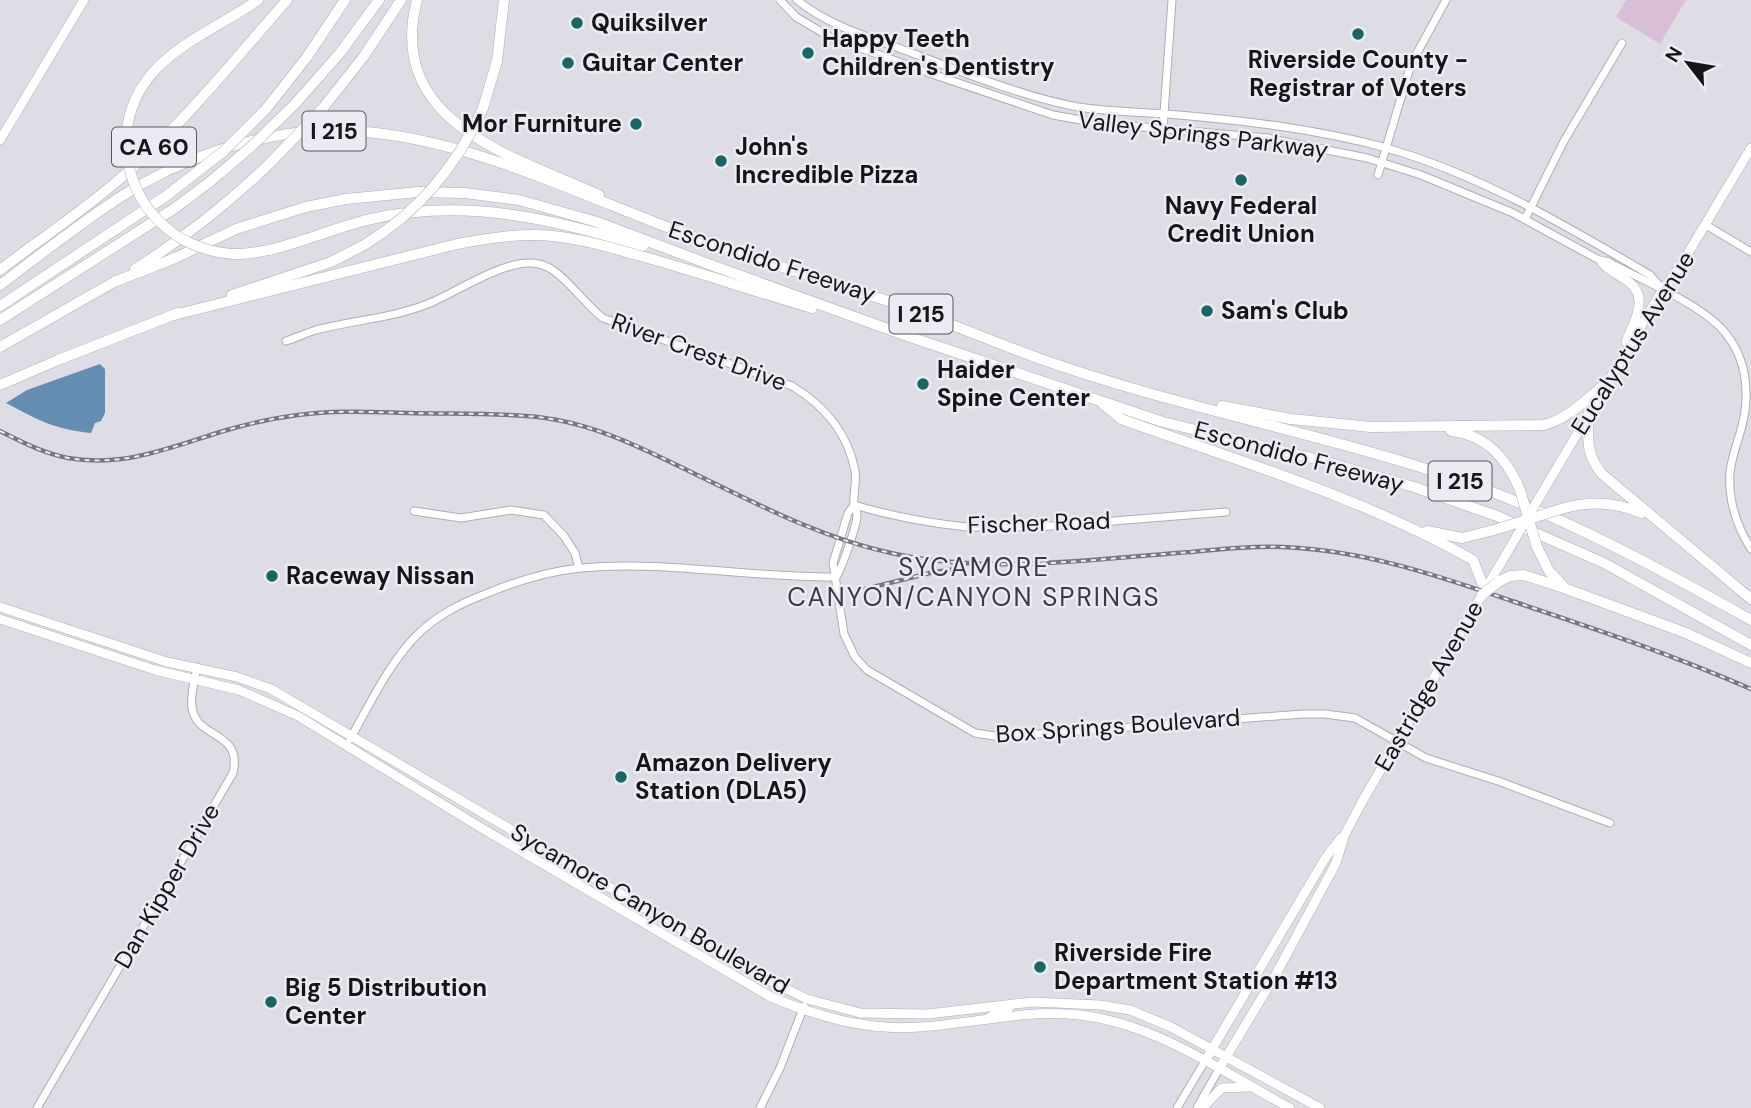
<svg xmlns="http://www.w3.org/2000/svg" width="1751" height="1108" viewBox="0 0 1751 1108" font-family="'DM Sans',sans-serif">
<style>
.green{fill:#d9bed8}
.water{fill:#658cb1}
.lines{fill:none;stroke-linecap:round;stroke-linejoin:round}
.minor-casing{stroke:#aeaeb5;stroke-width:9}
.major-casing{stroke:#aeaeb5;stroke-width:10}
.highway-casing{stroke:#aeaeb5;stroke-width:11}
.minor{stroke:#fff;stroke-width:7}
.major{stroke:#fff;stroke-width:9}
.highway{stroke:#fff;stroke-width:10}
.rail-casing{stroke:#79787e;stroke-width:4.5}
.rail{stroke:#ebebf3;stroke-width:2;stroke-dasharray:5;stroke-linecap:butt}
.major-bridge-casing{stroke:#aeaeb5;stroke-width:10;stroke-linecap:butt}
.highway-bridge-casing{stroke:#aeaeb5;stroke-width:11;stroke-linecap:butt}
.major-bridge{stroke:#fff;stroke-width:9}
.highway-bridge{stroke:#fff;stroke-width:10}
.poi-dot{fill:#196662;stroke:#ebebf3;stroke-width:2.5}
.labels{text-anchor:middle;stroke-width:5;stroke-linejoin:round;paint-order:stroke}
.shield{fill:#ebebf3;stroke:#56565a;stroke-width:2}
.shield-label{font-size:23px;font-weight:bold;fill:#161619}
.poi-label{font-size:24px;font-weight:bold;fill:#161619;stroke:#ebebf3;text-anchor:start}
.street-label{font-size:24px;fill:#161619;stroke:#ebebf3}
.neighbourhood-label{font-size:26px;letter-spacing:2px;fill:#3b3b41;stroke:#ebebf3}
</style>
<rect width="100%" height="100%" fill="#dedde5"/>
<!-- green -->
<path class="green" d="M1626,0H1686L1660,44L1616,17Z"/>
<!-- water -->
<path class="water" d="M100,364L105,369V413L101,421L95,423L91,433C54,429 38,420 6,403L27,390Z"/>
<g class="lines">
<defs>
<g id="minor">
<path d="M780,0L796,17L830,37L935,75L1053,115L1098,123L1267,138L1367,158L1421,175L1513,213L1601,261H1607C1641,280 1692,300 1719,326C1746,353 1751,390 1742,426C1738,441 1732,456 1730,472C1728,500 1736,525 1751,549"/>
<path d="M797,0C829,26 869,37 907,51C959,71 1024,97 1078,107C1111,112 1145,112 1179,115C1247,121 1316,129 1383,147C1479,174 1565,225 1650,275L1660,286"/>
<path d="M1163,128L1172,0"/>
<path d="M1378,175L1411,64L1446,0"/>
<path d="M1525,219L1564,141L1622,43"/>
<path d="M1706,225L1751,252"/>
<path d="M286,341C296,338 306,333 316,330C354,320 394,318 430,303C459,291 507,257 539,264C561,268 583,303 603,318L792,386C825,406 848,433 855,471C857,482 853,493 854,504C855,508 857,511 857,515C857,525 842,568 836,577"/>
<path d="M854,505L848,513L833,563L844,634L855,657L867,670L975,733L1001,737L1303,714H1325L1355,718L1426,758L1501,782L1610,823"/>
<path d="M854,505C891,516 928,523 967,527C985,528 1011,523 1026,528L1226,512"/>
<path d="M414,511L461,518L511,510L544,515L564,536L575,553L579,568"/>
<path d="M350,739C370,704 388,665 416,636C437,615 461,603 488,593C517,581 550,571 581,568C665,560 751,578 836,577"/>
<path d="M37,1108L233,773C243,730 196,740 192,707C190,694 195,680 197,667"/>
<path d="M760,1108L780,1068L804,1006"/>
<path d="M1177,1108L1205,1061"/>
<path d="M1197,1108L1219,1069"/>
</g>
<g id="major">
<path d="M0,140L84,0"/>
<path d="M1601,261C1606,269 1615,273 1623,278C1652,295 1635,318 1626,342"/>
<path d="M1539,498L1663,289L1681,265L1751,148"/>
<path d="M1485,590L1515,539"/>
<path d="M0,607L167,662L237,677L271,689L768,980L807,999L860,1013L928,1014L1032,1002L1100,1005L1130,1010L1171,1027L1320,1108"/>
<path d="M0,619L155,670L239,690L298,716L483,829L771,997C819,1017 867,1031 920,1027C969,1024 1018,1011 1068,1014C1150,1019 1219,1070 1290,1108"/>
<path d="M987,1019L998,1012L1007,1011L1011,1004"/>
<path d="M1205,1061L1326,857L1341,838"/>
<path d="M1219,1069L1276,974L1336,863L1345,834L1362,802L1482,595"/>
<path d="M1202,1108L1222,1088L1249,1087"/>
</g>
<g id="highway">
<path d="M417,0C385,123 513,156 599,195"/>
<path d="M295,104L340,53L379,0"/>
<path d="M323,108L364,56L401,0"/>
<path d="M483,108L497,61L504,0"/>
<path d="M266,109L307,57L345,0"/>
<path d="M126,136C133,58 202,39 258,0"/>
<path d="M233,254C279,255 330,227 376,218C468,198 556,220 643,246"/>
<path d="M135,269C184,238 229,203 270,163"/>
<path d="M0,270C38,241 78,214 115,183C179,129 232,63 287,0"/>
<path d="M0,285C40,255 80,223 122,196C179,159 250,135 317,131C441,124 573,193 688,235C752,259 819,278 885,300C936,317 985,339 1035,357C1160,402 1291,427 1417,466C1536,502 1643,559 1751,620"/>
<path d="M232,295L331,262L364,245"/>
<path d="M0,306L166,196"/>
<path d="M174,315L457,244C489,238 520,233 553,236C582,239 609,247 637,255C696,271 753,291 812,308"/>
<path d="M0,320L175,208L211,181"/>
<path d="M0,347L114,282L175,258L236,229L306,207L346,199L418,192L465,193L519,200L597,222L711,265L910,337L1163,422L1320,460L1414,487L1497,516L1604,563L1751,645"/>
<path d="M0,385L58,360L178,313"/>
<path d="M1103,404L1121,419C1238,461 1364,498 1473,560L1485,590"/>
<path d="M1222,406L1291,419L1371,427L1543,425C1568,420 1588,397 1608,382"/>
<path d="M1588,416C1588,441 1586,454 1602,474L1751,599"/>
<path d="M1451,431C1487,435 1507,459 1520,490"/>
<path d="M1564,508C1592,501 1614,502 1642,513"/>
<path d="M1427,531L1462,538L1494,530"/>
<path d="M1537,547L1549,571L1564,587"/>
<path d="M1498,582L1510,576L1524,575L1564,588L1686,633L1751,663"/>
</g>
</defs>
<!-- minor casing -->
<use href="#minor" class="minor-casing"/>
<!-- major casing -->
<use href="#major" class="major-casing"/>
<!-- highway casing -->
<use href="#highway" class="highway-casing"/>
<!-- minor -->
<use href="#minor" class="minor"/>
<!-- major -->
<use href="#major" class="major"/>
<!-- highway -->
<use href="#highway" class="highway"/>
<defs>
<g id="rail">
<path d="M0,431C22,442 43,453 68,458C125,468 174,446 227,430C251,423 274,418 298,415C335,410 371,412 408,413C447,414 487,413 526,416C589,420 642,448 697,475C761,506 822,538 891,553C990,575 1092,559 1191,552C1221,549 1252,546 1282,547C1363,550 1436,575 1512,601C1593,628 1673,655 1751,689"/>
<path d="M865,589L934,572L957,569"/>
</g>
</defs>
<!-- rail casing -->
<use href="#rail" class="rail-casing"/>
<!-- rail -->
<use href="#rail" class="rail"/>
<defs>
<path id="major-bridge" d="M1515,539L1539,498"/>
<g id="highway-bridge">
<path d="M126,136C124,199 170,250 233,254"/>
<path d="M270,163L323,108"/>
<path d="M211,181L254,144L295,104"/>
<path d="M166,196L224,151L266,109"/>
<path d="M364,245C419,212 457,166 483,108"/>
<path d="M1520,490L1537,547"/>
<path d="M1494,530L1564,508"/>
<path d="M1482,595L1498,582"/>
</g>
</defs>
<!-- major-bridge casing -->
<use href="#major-bridge" class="major-bridge-casing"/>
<!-- highway-bridge casing -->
<use href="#highway-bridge" class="highway-bridge-casing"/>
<!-- major-bridge -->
<use href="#major-bridge" class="major-bridge"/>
<!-- highway-bridge -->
<use href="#highway-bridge" class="highway-bridge"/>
</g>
<!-- markers -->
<g class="poi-dot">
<circle cx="577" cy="23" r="7"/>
<circle cx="1358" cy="34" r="7"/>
<circle cx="808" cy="53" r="7"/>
<circle cx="568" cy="63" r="7"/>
<circle cx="636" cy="124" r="7"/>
<circle cx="721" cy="161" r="7"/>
<circle cx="1241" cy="180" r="7"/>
<circle cx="1207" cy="311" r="7"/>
<circle cx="923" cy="384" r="7"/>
<circle cx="272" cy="576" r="7"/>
<circle cx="621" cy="777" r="7"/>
<circle cx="1040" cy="967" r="7"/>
<circle cx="271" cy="1002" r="7"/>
</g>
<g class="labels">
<!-- shield labels -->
<g class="shield">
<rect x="302.5" y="111.5" width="63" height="39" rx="5"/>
<rect x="112" y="127.5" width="84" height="39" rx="5"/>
<rect x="889.5" y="294.5" width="63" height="39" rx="5"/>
<rect x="1428.5" y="461.5" width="63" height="39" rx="5"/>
</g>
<g class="shield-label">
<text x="334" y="139">I 215</text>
<text x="154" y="155">CA 60</text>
<text x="921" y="322">I 215</text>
<text x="1460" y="489">I 215</text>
</g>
<!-- poi labels -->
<g class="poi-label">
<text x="591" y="31">Quiksilver</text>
<text x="822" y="47">Happy Teeth<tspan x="822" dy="28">Children's Dentistry</tspan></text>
<text x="1358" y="68" text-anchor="middle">Riverside County -<tspan x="1358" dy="28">Registrar of Voters</tspan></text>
<text x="582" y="71">Guitar Center</text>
<text x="622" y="132" text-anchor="end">Mor Furniture</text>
<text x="735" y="155">John's<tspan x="735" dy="28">Incredible Pizza</tspan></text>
<text x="1241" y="214" text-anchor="middle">Navy Federal<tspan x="1241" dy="28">Credit Union</tspan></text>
<text x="1221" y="319">Sam's Club</text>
<text x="937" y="378">Haider<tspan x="937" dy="28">Spine Center</tspan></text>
<text x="286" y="584">Raceway Nissan</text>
<text x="635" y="771">Amazon Delivery<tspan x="635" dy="28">Station (DLA5)</tspan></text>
<text x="1054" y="961">Riverside Fire<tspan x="1054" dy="28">Department Station #13</tspan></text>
<text x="285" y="996">Big 5 Distribution<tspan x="285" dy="28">Center</tspan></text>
</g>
<!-- street labels -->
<g class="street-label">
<text transform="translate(1203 135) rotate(7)" y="8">Valley Springs Parkway</text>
<text transform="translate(772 262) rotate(18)" y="8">Escondido Freeway</text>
<text transform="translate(1633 343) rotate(-58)" y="8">Eucalyptus Avenue</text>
<text transform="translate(699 352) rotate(20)" y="8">River Crest Drive</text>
<text transform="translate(1299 457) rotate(15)" y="8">Escondido Freeway</text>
<text transform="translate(1039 523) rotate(-2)" y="8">Fischer Road</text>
<text transform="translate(1429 686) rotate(-60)" y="8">Eastridge Avenue</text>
<text transform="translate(1118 726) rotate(-4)" y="8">Box Springs Boulevard</text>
<text transform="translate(167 886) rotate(-60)" y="8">Dan Kipper Drive</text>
<text transform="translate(650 909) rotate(30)" y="8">Sycamore Canyon Boulevard</text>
</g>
<!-- neighbourhood labels -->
<g class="neighbourhood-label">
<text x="974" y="576">SYCAMORE<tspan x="974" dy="30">CANYON/CANYON SPRINGS</tspan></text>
</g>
</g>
<!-- north arrow -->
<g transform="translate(1688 63) rotate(301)" stroke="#ebebf3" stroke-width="5" paint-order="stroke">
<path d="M0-5L12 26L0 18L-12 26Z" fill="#161619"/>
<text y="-10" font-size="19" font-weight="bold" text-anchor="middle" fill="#161619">N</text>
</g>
</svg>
